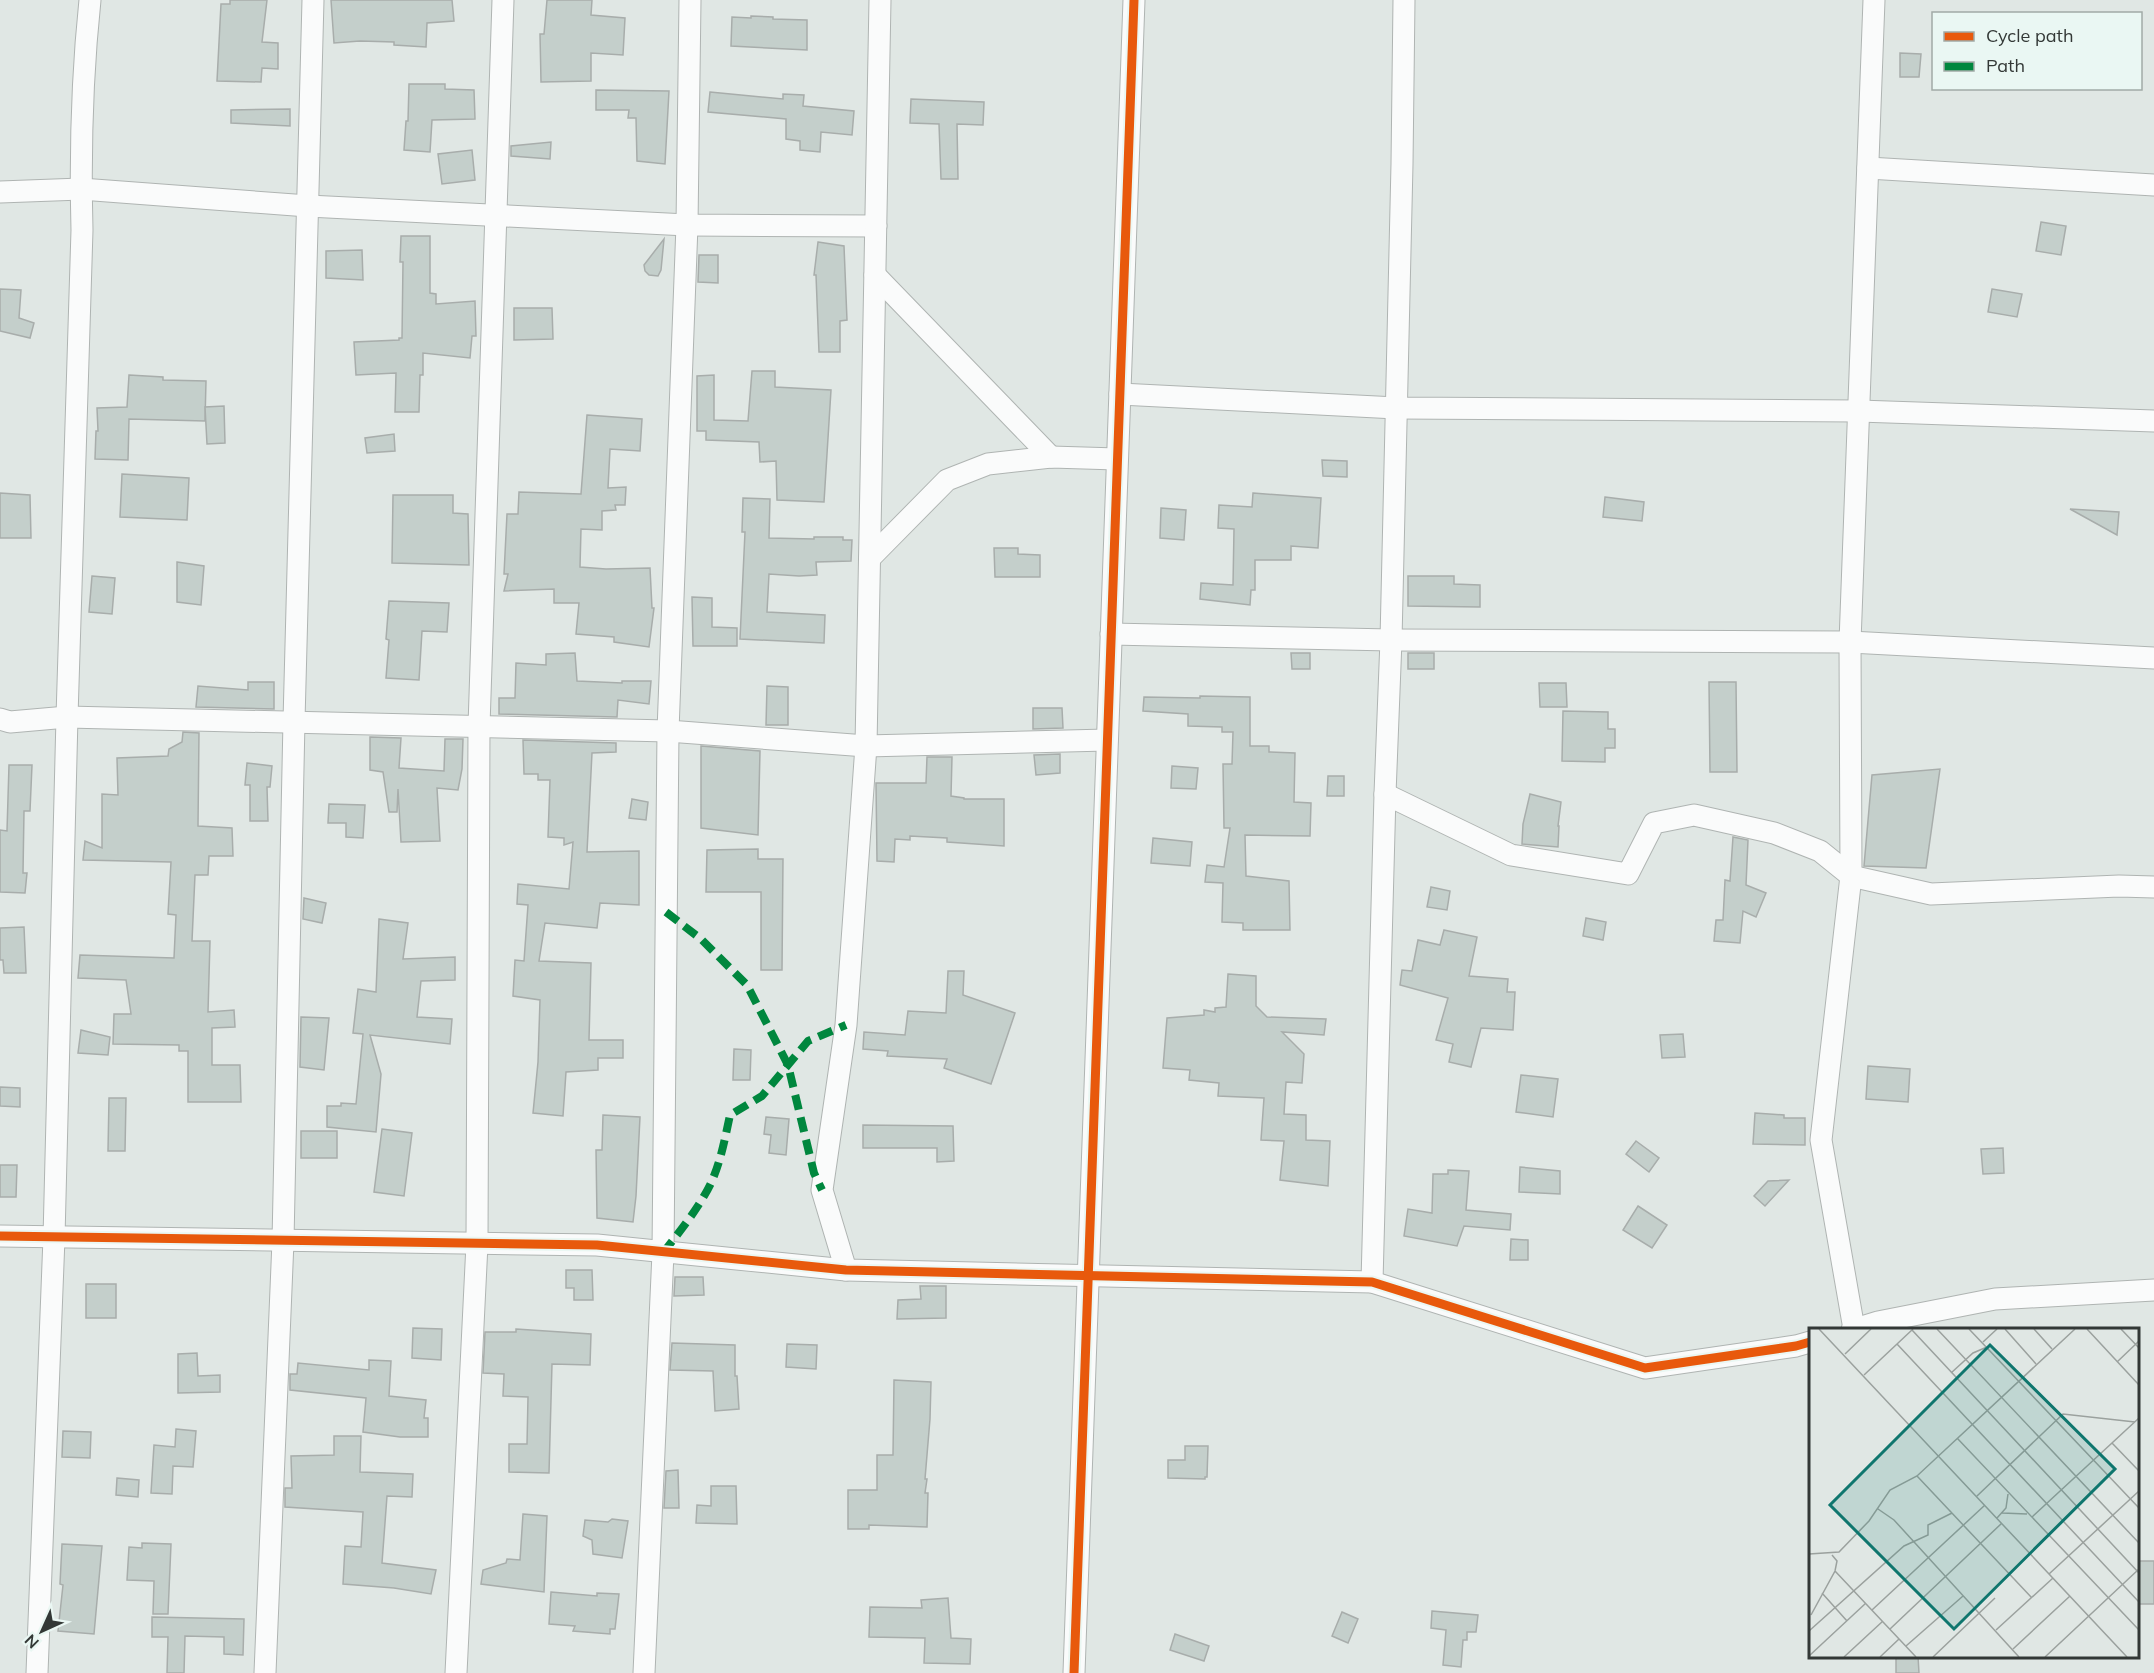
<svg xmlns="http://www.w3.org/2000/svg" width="2154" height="1673" viewBox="0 0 2154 1673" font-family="Mulish,sans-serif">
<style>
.building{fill:#c4cfcb;stroke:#a8adab;stroke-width:1.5}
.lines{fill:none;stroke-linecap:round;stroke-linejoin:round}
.minor-casing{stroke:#afb4b2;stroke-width:23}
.minor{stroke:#fafbfb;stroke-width:21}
.quiet{stroke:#00873e;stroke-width:8;stroke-dasharray:15 8;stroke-linecap:butt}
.cycleway-casing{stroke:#eaf7f3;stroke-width:13}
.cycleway{stroke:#e8590c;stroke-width:9}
.inset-road{fill:none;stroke:#9ba19e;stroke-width:1.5}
.view{fill:#0f766e;fill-opacity:0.15;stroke:#0f766e;stroke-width:3}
.inset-edge{fill:none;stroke:#333836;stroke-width:3}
</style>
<rect width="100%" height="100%" fill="#e0e7e4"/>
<!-- building -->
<g class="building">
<path d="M230,0H267L262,42L278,43V69L262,68L261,82L217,81L221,4H230Z"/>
<path d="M331,0H452L454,21L427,23L426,47L394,45V42L360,41L334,43Z"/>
<path d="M547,0H592L591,15L625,18L623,55L591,53V81L541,82L540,34H544Z"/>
<path d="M751,16L773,17V19L807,20V50L731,46L732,17L751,18Z"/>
<path d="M1900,53L1921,54L1919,77H1900Z"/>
<path d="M409,84H445V89L474,90L475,119L432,120L430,152L404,150L406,121H408Z"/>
<path d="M596,90L669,91L665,164L637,161L636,118H628L629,110H596Z"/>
<path d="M710,92L783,99V94L804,95L803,106L854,111L852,135L821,132L820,152L800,150V141L786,139V119L708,112Z"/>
<path d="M911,99L984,102L983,125L957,124L958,179H941L939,124L910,123Z"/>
<path d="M290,109V126L231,123V110Z"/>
<path d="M551,142L550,159L511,156V146Z"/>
<path d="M472,150L475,180L442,184L438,154Z"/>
<path d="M2041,222L2066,226L2061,255L2036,251Z"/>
<path d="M401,236H430V293L436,294V304L475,301L476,336H472L470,358L423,353V375H420L419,412H395L396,373L356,375L354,342L399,340V338H402L403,262H400Z"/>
<path d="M664,239L661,270L658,276L649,275L645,271L644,265Z"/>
<path d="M818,242L844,246L847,320L840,321V352H819L816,275H814Z"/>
<path d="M362,250L363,280L326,278V251Z"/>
<path d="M699,255H718V283L698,282Z"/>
<path d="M0,289L21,290L19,318L34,323L30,338L0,331Z"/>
<path d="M1992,289L2022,294L2017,317L1988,312Z"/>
<path d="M514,308H552L553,339L514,340Z"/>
<path d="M752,371H775V387L831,390L824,502L777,500L776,461L760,462L759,442L706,440V431H697V376L714,375V420L748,421Z"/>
<path d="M129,375L163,377V380L206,381L205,421L129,419L128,460L95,459L96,431H98L97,408L127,407Z"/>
<path d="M224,406L225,443L207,444L205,407Z"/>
<path d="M587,415L642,419L640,451L610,449L608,488L626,487L625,505H615L616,510L602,511V530L581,529L580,567L606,569L650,568L652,608H654L649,647L614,642V637L576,634L579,603H554V589L504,591L508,574H504L507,514H518L519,492L581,494Z"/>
<path d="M394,434L395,451L367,453L365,438Z"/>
<path d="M1322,460L1347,461V477L1323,476Z"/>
<path d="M122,474L189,478L187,520L120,517Z"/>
<path d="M0,493L30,495L31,538H0Z"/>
<path d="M1253,493L1321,498L1318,548L1291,546V560H1255V590H1251L1250,605L1200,599L1201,583L1233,585L1234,529L1218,528L1219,505L1252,507Z"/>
<path d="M393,495H453V513L468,514L469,565L392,563Z"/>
<path d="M1605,497L1644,502L1642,521L1603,517Z"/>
<path d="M743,498L770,499L769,538L814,539V537H843V540H852L851,561L816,562L817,575L799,576L769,574L767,612L825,615L824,643L740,639L745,532H742Z"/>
<path d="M1161,508L1186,510L1184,540L1160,538Z"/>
<path d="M2070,509L2119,512L2117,535Z"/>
<path d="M994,548H1018V554L1040,555V577H995Z"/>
<path d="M177,562L204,566L201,605L177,602Z"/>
<path d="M92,576L115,578L112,614L89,612Z"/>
<path d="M1408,576H1454V584L1480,585V607L1408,606Z"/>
<path d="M692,597L712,598V627L737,628V646H693Z"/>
<path d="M389,601L449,603L447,632L422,631L419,680L386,678L389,640L386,639Z"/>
<path d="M575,653L577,681L622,683V681H651L649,704L618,700L617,717L499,714V698H515L516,663L546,665V654Z"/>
<path d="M1291,653H1310V669H1292Z"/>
<rect x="1408" y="653" width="26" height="16"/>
<path d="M248,682H274V709L196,707L198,686L248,690Z"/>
<path d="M1709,682H1736L1737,772H1710Z"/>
<path d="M1539,683H1566L1567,707H1540Z"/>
<path d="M767,686L788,687V725H766Z"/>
<path d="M1200,696L1250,697V746H1269V752L1295,753L1294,802L1311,803L1310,836L1245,835L1246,876L1289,881L1290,930H1243V923L1222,922L1223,883L1205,882L1207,865L1224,867L1230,828H1224L1223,764H1232L1233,732H1222V727L1188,726V714L1143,711L1144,697L1200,698Z"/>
<path d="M1033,708H1062L1063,728L1033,729Z"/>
<path d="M1563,711L1608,712V729H1615V748H1605V762L1562,761Z"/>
<path d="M183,732L199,733L198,826L232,828L233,856H209L208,875H195L192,941H210L208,1012L234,1010L235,1027L212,1028V1065H240L241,1102H188V1051H179V1045L113,1044L114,1014H131L126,980L78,978L80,955L174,958L176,915L168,914L171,862L83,860L85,841L102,848V794L118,795L117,758L168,756L169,749L182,742Z"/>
<path d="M370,737L401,738L399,768L444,771L445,739H463L462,769L458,790L437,788L440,841L401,842L398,789L397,812H389L383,772L370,770Z"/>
<path d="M523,740L616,743V752L592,753L587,852L639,851V905L600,903L597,928L545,923L539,961L591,963L589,1040H623V1058H598V1070L566,1072L563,1116L533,1113L538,1062L540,1000L513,996L515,960L524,961L528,905L517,904L518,884L569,889L573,842L564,845V838L548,837L550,780H538V774H524Z"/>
<path d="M701,746L760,751L758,835L701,828Z"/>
<path d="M1060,754V773L1036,775L1034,755Z"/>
<path d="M927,757H952L951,796L964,798V799H1004V846L947,842V838L910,836V840L895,839L894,862L877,861L876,783H926Z"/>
<path d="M247,763L272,766L270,787H267L268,821H250V785H245Z"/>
<path d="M9,765H32L30,811H24L23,873H27L25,893L0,892V830L7,831Z"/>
<path d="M1172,766L1198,768L1196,789L1171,788Z"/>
<path d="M1940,769L1926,868L1864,866L1872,775Z"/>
<path d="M1328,776H1344V796H1327Z"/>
<path d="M1530,794L1561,802L1558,826H1559L1558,847L1522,844L1523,824Z"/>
<path d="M632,799L648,802L646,820L629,818Z"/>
<path d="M329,804L365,805L363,838L346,837V823H328Z"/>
<path d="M1733,837L1748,840L1746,885L1766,893L1756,917L1743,911L1740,943L1714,941L1716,920H1723L1725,880L1730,881Z"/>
<path d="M1153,838L1192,842L1190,866L1151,863Z"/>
<path d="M758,849V859H783L782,970H761V892H706L707,850Z"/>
<path d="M1431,887L1450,891L1447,910L1427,907Z"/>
<path d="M304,898L326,903L322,923L303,919Z"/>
<path d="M1586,918L1606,922L1603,940L1583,936Z"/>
<path d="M379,919L408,923L403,959L455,957V980L421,981L417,1017L452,1019L450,1044L370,1035L381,1074L376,1132L327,1127V1106H341V1103L356,1104L363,1034L353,1033L358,989L376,992Z"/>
<path d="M24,927L26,973H4L3,960H0V928Z"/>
<path d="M1444,930L1477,937L1469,976L1508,979L1507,992H1515L1513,1030L1481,1028L1471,1067L1449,1062L1453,1044L1436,1040L1448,998L1400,985L1402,970L1412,971L1418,940L1440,945Z"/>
<path d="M948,971H964L963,995L1015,1013L991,1084L944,1068L947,1059L887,1056L888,1051L863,1049L864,1032L905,1035L908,1011L946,1013Z"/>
<path d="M1228,974L1256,976V1006L1267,1017L1326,1019L1324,1035L1282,1032L1304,1054L1302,1083L1286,1082L1284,1114L1306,1115V1140L1330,1141L1328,1186L1280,1180L1284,1141L1261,1140L1264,1098L1218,1096L1219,1083L1189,1080L1190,1070L1163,1068L1167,1018L1204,1015V1010L1215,1012V1008L1226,1007Z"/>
<path d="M301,1017L329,1018L324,1070L300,1067Z"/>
<path d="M81,1030L110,1037L108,1055L78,1053Z"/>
<path d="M1683,1034L1685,1057L1662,1058L1660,1035Z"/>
<path d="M734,1049L751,1050L750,1080H733Z"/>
<path d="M1868,1066L1910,1069L1908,1102L1866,1099Z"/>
<path d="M1521,1075L1558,1079L1553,1117L1516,1112Z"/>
<path d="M0,1087L20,1088V1107L0,1106Z"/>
<path d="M109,1098H126L125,1151H108Z"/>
<path d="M1755,1113L1784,1115V1118H1805V1145L1753,1144Z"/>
<path d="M603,1115L640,1117L636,1196L633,1222L597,1218L596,1150H602Z"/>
<path d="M766,1117L789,1119L786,1155L769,1153L771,1135L764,1134Z"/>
<path d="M863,1125L953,1126L954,1161L937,1162V1148H863Z"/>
<path d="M382,1129L412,1133L404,1196L374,1192Z"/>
<rect x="301" y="1131" width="36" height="27"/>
<path d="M1636,1141L1659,1158L1649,1172L1626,1154Z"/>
<path d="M2003,1148L2004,1173L1983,1174L1981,1149Z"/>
<path d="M0,1165H17L16,1197H0Z"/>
<path d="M1520,1167L1560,1171V1194L1519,1192Z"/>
<path d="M1448,1170L1469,1171L1466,1210L1511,1214L1510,1230L1464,1226L1457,1246L1404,1236L1408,1209L1432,1213L1433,1174H1448Z"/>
<path d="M1789,1180L1765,1206L1754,1196L1768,1181Z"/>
<path d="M1638,1206L1667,1225L1652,1248L1623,1230Z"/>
<path d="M1511,1239L1528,1240V1260H1510Z"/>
<path d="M566,1270H592L593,1300H574V1288H566Z"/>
<path d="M675,1277H703L704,1295L674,1296Z"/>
<rect x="86" y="1284" width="30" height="34"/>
<path d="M920,1286H946V1318L897,1319L898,1300L921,1299Z"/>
<path d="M413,1328L442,1329L441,1360L412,1358Z"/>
<path d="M516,1329L591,1334L590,1365L552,1364L549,1473L509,1472V1444H527L528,1397L503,1396L504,1374L483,1373L485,1332H516Z"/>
<path d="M672,1343L735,1345V1376H737L739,1409L715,1411L713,1371L670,1370Z"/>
<path d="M787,1344L817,1345L816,1369L786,1367Z"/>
<path d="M197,1353L198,1376L220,1375V1392L178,1393V1354Z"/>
<path d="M369,1360L391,1361L389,1396L426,1400L424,1418H428V1437H400L363,1432L366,1398L290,1390V1374H297L298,1363L369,1370Z"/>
<path d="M894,1380L931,1382L930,1419L925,1479H927L925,1493H928L927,1527L869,1525V1529H848V1490H877V1455H893Z"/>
<path d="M176,1429L196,1431L193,1467L173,1466L172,1494L151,1493L154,1445L175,1447Z"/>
<path d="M63,1431L91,1432L90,1458L62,1457Z"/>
<path d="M334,1436H361L360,1472L413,1474L412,1497L387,1496L382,1563L436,1570L431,1594L394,1588L343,1584L345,1546L361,1547L363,1512L285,1507V1488H292L291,1456L334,1455Z"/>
<path d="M1185,1446H1208L1207,1477H1205V1479L1168,1478V1460H1185Z"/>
<path d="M678,1470L679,1508H664L666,1471Z"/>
<path d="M117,1478L139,1480L138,1497L116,1495Z"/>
<path d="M711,1486H736L737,1524L696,1523L697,1505L711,1506Z"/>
<path d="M523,1514L547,1516L544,1592L481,1584L483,1570L506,1563L507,1559L520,1560Z"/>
<path d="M612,1519L628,1521L622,1558L593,1554L592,1540L583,1536L585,1520L608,1522Z"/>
<path d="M142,1543L171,1544L168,1614H153L154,1581L127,1580L129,1547L142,1548Z"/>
<path d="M62,1544L102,1546L94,1634L58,1631L63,1585L60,1584Z"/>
<rect x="2138" y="1561" width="16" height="43"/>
<path d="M551,1592L597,1596V1593L619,1594L615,1629H610V1634L573,1631L575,1626L549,1624Z"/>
<path d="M948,1598L951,1638L971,1639L970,1664L924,1663L925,1638L869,1637L870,1607L922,1608L921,1600Z"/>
<path d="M1432,1611L1478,1615L1476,1632H1467V1640H1463L1461,1667L1443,1665L1446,1630L1431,1628Z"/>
<path d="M1342,1612L1358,1619L1348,1643L1332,1636Z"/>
<path d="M152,1617L244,1619L243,1655L224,1654V1637L185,1636L184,1673H167L168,1637H152Z"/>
<path d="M1175,1634L1209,1646L1204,1661L1170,1650Z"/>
<path d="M1896,1656H1918L1919,1673H1896Z"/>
</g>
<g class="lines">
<defs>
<g id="minor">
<path d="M1868,168L2154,185"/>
<path d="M0,192L81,189L308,206L687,225L876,226"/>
<path d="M875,275L1051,457"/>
<path d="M1120,394L1396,408L1859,411L2154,421"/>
<path d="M870,558L947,480L988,464L1051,457L1117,459"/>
<path d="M1111,634L1391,640L1850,642L2154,658"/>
<path d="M0,719L10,722L67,717L668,731L866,746L1107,740"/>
<path d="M1385,794L1511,855L1628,874L1654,823L1694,815L1774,833L1820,851L1851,876L1931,894L2119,886L2154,887"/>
<path d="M0,1236L597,1245L846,1270L1372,1282L1645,1368L1796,1346L1810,1342"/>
<path d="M846,1270L822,1190L846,1025L866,746L880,0"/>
<path d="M1372,1282L1385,794L1391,640L1402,164L1404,0"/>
<path d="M1854,1329L1821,1140L1851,876L1850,642L1874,0"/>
<path d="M1852,1330L1878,1322L1995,1299L2154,1290"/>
<path d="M37,1673L54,1238L67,717L82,230C80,153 82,76 90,0"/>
<path d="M265,1673L283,1241L294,721L313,0"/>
<path d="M456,1673L477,1244L479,726L503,0"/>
<path d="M644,1673L663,1253L668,731L687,225L690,0"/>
<path d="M1074,1673L1134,0"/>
</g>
</defs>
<!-- minor casing -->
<use href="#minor" class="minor-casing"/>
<!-- minor -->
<use href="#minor" class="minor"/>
<!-- quiet -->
<g class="quiet">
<path d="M666,912L701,939L747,985L788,1065L814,1173L822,1190"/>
<path d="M663,1253C680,1231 699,1208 711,1183C721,1161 725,1138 730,1115L762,1096L808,1041L846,1025"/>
</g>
<defs>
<g id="cycleway">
<path d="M0,1236L597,1245L846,1270L1372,1282L1645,1368L1796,1346L1810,1342"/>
<path d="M1074,1673L1134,0"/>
</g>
</defs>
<!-- cycleway casing -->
<use href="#cycleway" class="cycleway-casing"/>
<!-- cycleway -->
<use href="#cycleway" class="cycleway"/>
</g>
<!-- overview -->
<g transform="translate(1809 1328)">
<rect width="330" height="330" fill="#e0e7e4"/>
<path class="inset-road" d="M10,1L318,329M128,1L330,215M160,1L330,180M196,1L227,36M225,1L243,21M278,1L330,57M312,1L330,20M103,2L330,245M174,14L188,1M88,16L330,274M36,26L62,1M308,34L330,13M142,45L164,25L178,19M55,47L104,1M148,110L330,302M303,115L330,143M108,148L223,270M168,168L254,86L326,94M69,181L85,192L210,329M193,185L218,186M223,189L330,90M188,190L197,180L199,166M0,226L30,224L60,193L81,162L108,148L266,1M26,243L107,329M240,246L330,163M13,265L38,293M63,282L176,177M2,287L26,243L28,233L23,227M81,301L193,195M187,302L244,250M0,303L95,218L119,207V197L143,185M97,318L154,268M204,321L261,268M0,328L57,275M35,329L74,293M71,329L90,311M124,329L186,270M236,329L330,241"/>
<path class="view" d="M181,17L306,141L145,301L21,177Z"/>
<rect width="330" height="330" class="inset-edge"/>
</g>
<!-- legend -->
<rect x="1932" y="12" width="210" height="78" fill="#eaf7f3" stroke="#a1aba7" stroke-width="1.5"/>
<rect x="1944" y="32" width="30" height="9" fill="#e8590c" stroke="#a1aba7" stroke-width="1.5"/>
<text x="1986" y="42" font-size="18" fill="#333836">Cycle path</text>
<rect x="1944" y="62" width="30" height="9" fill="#00873e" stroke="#a1aba7" stroke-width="1.5"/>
<text x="1986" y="72" font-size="18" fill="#333836">Path</text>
<!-- north arrow -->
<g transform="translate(42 1631) rotate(225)" stroke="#eaf7f3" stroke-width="4.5" paint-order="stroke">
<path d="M0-4.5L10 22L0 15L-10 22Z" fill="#333836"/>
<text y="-9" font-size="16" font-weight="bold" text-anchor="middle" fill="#333836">N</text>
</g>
</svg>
